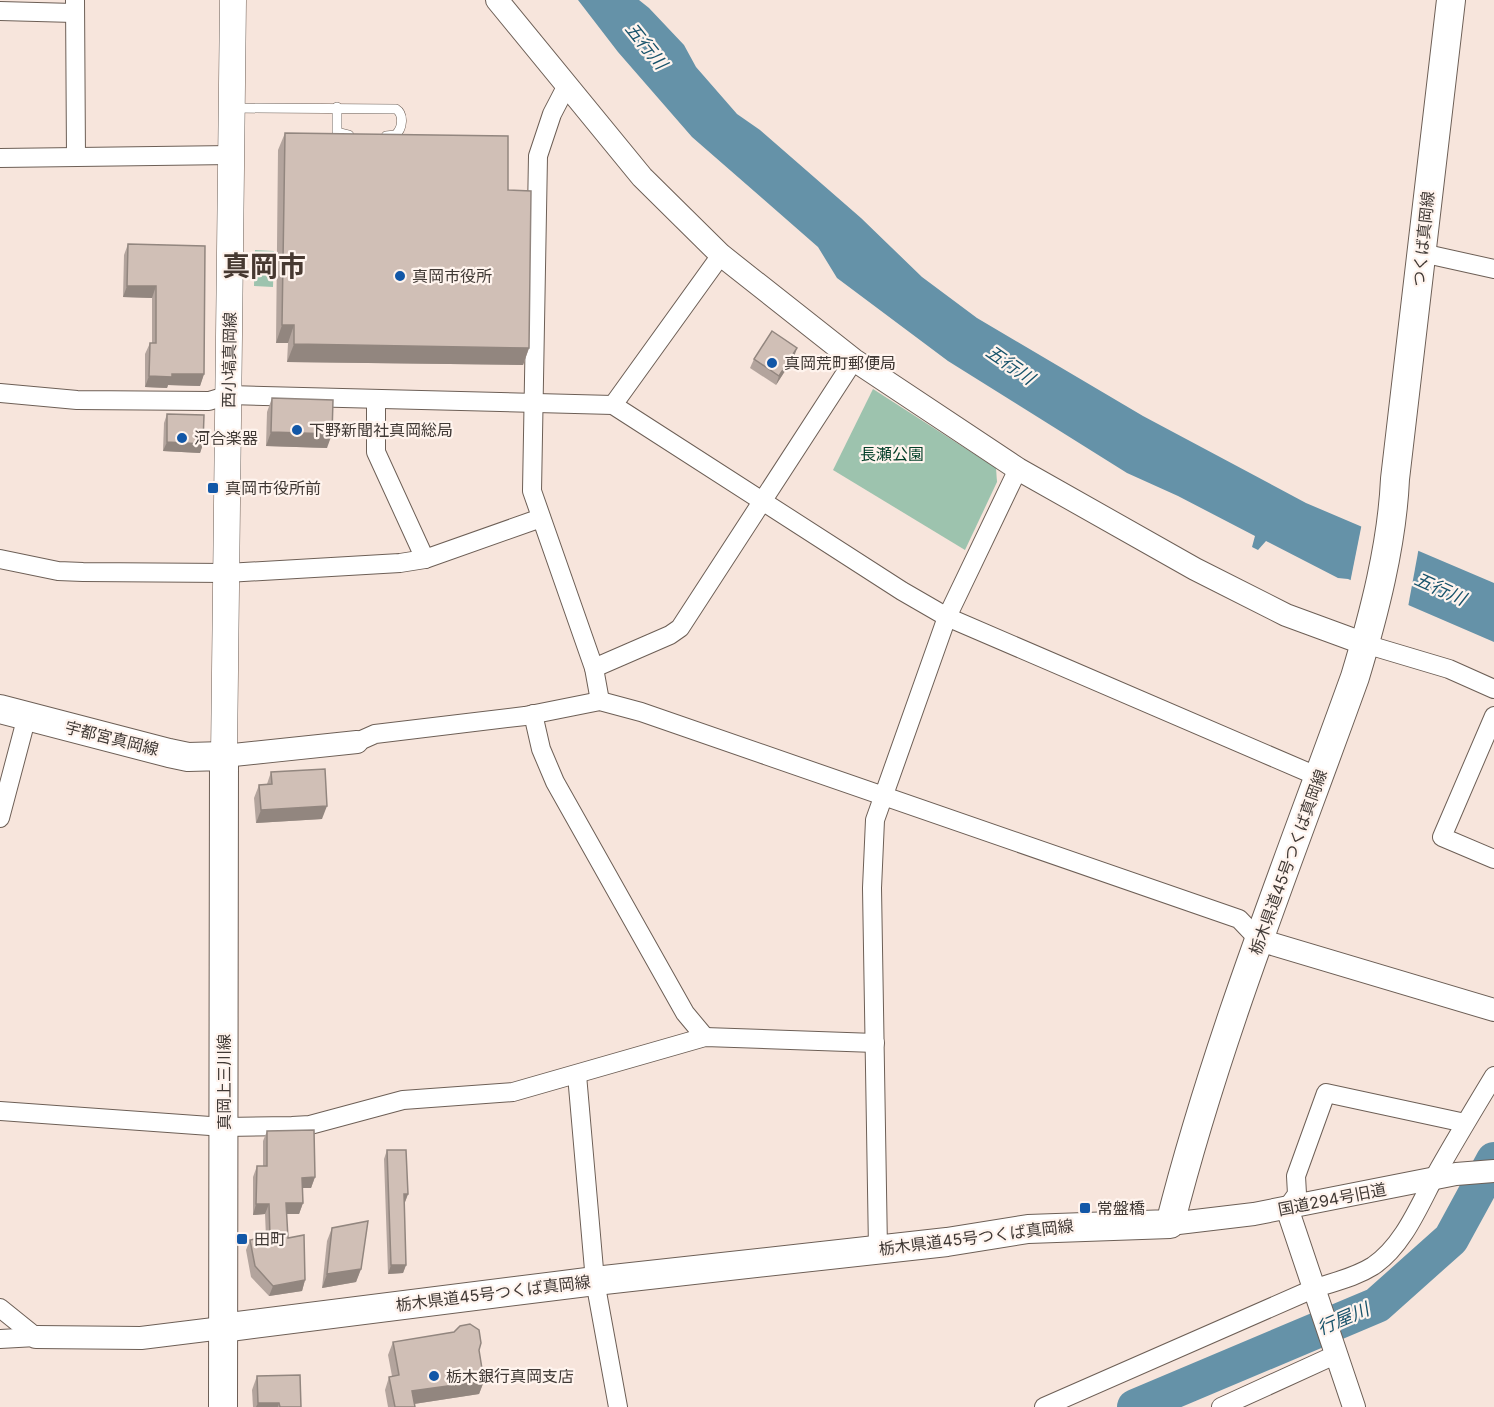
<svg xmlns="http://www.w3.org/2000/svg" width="1494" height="1407" viewBox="0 0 1494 1407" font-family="Inter,'Noto Sans JP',sans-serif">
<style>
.green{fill:#9dc3ae}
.water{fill:#6592a8}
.pier{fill:#f7e5dc}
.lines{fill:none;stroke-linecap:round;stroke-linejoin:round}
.river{stroke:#6592a8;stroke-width:36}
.service-casing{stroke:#6d5f56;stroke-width:10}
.minor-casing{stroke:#6d5f56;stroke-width:20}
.tertiary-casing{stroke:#6d5f56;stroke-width:24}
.secondary-casing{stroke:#6d5f56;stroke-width:27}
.primary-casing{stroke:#6d5f56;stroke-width:30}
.service{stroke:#fff;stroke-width:9}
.minor{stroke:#fff;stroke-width:18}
.tertiary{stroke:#fff;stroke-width:22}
.secondary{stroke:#fff;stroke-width:26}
.primary{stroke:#fff;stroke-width:28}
.wall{fill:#b3a49d}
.shaded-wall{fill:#92867f}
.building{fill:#d0bfb6;stroke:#92867f;stroke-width:1.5}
.poi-dot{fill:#1257a7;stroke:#fff4ee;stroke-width:2}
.labels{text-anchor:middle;stroke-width:4.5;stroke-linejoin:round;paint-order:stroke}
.street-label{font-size:16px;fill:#403935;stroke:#fff4ee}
.poi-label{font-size:16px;fill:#403935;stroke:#fff4ee;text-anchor:start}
.park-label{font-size:16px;fill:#003e27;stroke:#fff4ee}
.water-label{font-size:18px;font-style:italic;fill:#18536b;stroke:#fff4ee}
.town-label{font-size:28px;font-weight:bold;fill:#473931;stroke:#fff4ee}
</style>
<rect width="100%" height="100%" fill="#f7e5dc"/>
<!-- green -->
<g class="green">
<path d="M255,250L274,251L273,287L254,286Z"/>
<path d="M873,389L996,468L997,482L965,550L833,470Z"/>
</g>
<!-- water -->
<path class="water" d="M578,0H639L649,8L684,45L696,67L737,114L760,130L861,218L922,277L977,318L1143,416L1306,503L1494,583V642L1348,579L1338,578L1266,541L1258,550L1252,547L1255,536L1178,496L1127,473L948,361L837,278L818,247L692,137L618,52Z"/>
<!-- pier -->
<path class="pier" d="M1362,523L1419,547L1408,607L1350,583Z"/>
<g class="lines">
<!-- river -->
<path class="river" d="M1135,1407L1377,1305L1451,1239L1494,1160"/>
<defs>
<g id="service">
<path d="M337,107V132L349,135"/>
<path d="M234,108L396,109C404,114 403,129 395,135L386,136"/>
</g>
<g id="minor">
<path d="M75,0L76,156"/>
<path d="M0,11L74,13"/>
<path d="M566,87L552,114L538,156L532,491L594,668L600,701"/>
<path d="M0,158L232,155"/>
<path d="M1422,253L1494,269"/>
<path d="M0,393L77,400L209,401L229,395L613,405L902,591L947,617L1319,777"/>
<path d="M376,399V452L425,559"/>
<path d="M613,405L721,255"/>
<path d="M0,559L58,571L83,572L227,573L400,563L425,559L541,518"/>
<path d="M1365,644L1449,669L1494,689"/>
<path d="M594,668L670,635L680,628L854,360"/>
<path d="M533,714L541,749L555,782L685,1013L705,1037"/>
<path d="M1494,716L1442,837L1494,859"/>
<path d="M357,742L375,734L525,716L600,701L641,712L1239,919L1259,940"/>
<path d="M0,818L27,716"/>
<path d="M577,1075L595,1281L618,1407"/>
<path d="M0,1111L224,1127L292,1126L310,1125L403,1100L513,1092L705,1037L875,1043"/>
<path d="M1287,1208L1297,1194L1296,1176L1326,1093L1465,1123"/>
<path d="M878,1249L872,888L875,820L947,617L1018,469"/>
<path d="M0,1308L36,1337"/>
<path d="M0,1339L36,1337"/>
<path d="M1044,1407L1313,1289C1333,1282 1354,1278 1373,1266C1403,1246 1419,1206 1435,1176C1454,1142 1474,1109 1494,1076"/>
<path d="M1221,1407L1335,1355"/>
</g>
<g id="tertiary">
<path d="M497,0L642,177L721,255L854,360L1018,469L1195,569L1286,615L1365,644"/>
<path d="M224,756L357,742"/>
<path d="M1259,940L1494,1010"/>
<path d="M1287,1208L1354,1407"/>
<path d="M1170,1224L1254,1214L1456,1174L1494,1171"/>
<path d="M36,1337L141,1338L222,1328"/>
</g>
<path id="secondary" d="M224,756L233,0"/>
<g id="primary">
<path d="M0,709L169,753L188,757L224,756L223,1407"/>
<path d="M222,1328L595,1281L947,1242L1028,1229L1170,1224C1217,1038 1290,858 1355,677C1374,614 1392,545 1395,479L1451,0"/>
</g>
</defs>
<!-- service casing -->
<use href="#service" class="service-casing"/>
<!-- minor casing -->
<use href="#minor" class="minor-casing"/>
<!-- tertiary casing -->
<use href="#tertiary" class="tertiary-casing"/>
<!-- secondary casing -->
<use href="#secondary" class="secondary-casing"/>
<!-- primary casing -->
<use href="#primary" class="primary-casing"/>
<!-- service -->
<use href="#service" class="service"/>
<!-- minor -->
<use href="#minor" class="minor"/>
<!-- tertiary -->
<use href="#tertiary" class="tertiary"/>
<!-- secondary -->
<use href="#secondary" class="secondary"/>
<!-- primary -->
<use href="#primary" class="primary"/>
</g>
<!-- wall -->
<g class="wall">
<path d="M285,133L508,190L529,348L523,365L287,362L288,343H276L278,150Z"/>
<path d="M128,244L205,246L204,374L200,386L168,385L167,388L145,387V354L150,343H152V298L123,297L124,255Z"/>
<path d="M794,357L776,385L750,368L754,359Z"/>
<path d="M272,398L327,448L266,446L267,412Z"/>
<path d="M167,414L203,444L200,453L163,451L164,423Z"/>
<path d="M271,772L322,819L256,823L254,798L259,785L267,784Z"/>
<path d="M267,1131L315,1177L311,1188H303V1203L299,1214H286L288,1238L305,1280L302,1291L269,1296L251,1277L246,1250L250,1240L266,1237L265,1214L253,1215V1177L257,1166H263V1141Z"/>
<path d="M387,1150L408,1194L405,1202H404L406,1265L403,1273L388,1274L384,1159Z"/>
<path d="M332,1228L361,1269L356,1282L322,1288L327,1241Z"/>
<path d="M393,1342L479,1350L484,1381L479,1394L414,1404L415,1407H388L385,1390L389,1377L392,1376L388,1355Z"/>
<path d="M257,1376L301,1407H253L252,1390Z"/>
</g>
<!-- shaded-wall -->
<g class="shaded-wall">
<path d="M127,286H156L152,298L123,297Z"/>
<path d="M282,325H294L288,343H276Z"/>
<path d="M294,344L529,348L523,365L287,362Z"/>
<path d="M797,348L794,357L776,385L779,376Z"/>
<path d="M172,374H204L200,386L168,385L167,388L145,387L149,376Z"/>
<path d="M271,432L332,434L327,448L266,446Z"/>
<path d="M167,442L203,444L200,453L163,451Z"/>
<path d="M327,806L322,819L256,823L261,810Z"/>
<path d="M315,1177L311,1188H299L302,1178Z"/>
<path d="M404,1194H408L405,1202H401Z"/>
<path d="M286,1203H303L299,1214H282Z"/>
<path d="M256,1204H269L265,1214L253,1215Z"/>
<path d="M391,1265H406L403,1273L388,1274Z"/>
<path d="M361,1269L356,1282L322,1288L327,1274Z"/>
<path d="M305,1280L302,1291L269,1296L273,1286Z"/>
<path d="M484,1381L479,1394L407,1405L412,1391Z"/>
<path d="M258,1403H279L278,1407H256Z"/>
</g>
<!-- building -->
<g class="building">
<path d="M285,133L508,136V190L531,191L529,348L294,344V325H282Z"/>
<path d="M128,244L205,246L204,374H172V377L149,376L150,343H156V286H127Z"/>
<path d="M772,331L797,348L779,376L754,359Z"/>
<path d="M272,398L333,400L332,434L271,432Z"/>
<path d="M167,414L204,415L203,444L167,442Z"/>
<path d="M325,769L327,806L261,810L259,785L272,784L271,772Z"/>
<path d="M314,1130L315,1177L302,1178L303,1203H286L288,1238L304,1235L305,1280L273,1286L255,1266L250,1240L270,1236L269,1204H256L257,1166H267V1131Z"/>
<path d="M387,1150H406L408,1194H404L406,1265H391Z"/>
<path d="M368,1221L361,1269L327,1274L332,1228Z"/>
<path d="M470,1324L479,1330L481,1343L479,1350L484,1381L412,1391L415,1407H395L389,1377L399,1375L393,1342L454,1332L460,1326Z"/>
<path d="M300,1375L301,1407H280L279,1403H258L257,1376Z"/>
</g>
<!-- markers -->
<g class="poi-dot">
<circle cx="400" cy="276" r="6"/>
<circle cx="772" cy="363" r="6"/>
<circle cx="297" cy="430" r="6"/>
<circle cx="182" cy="438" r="6"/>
<rect x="207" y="482" width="12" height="12" rx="3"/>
<rect x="1079" y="1202" width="12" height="12" rx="3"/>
<rect x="236" y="1233" width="12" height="12" rx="3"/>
<circle cx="434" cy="1376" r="6"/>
</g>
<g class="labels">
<!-- street labels -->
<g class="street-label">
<text transform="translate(1423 239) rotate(-84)" y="6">つくば真岡線</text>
<text transform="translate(229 360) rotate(-89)" y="6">西小塙真岡線</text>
<text transform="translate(112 738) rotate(14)" y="6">宇都宮真岡線</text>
<text transform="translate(1288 862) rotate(-70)" y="6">栃木県道45号つくば真岡線</text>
<text transform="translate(224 1082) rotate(-90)" y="6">真岡上三川線</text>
<text transform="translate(1332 1199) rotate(-11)" y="6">国道294号旧道</text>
<text transform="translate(976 1237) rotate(-7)" y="6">栃木県道45号つくば真岡線</text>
<text transform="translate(493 1293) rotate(-7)" y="6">栃木県道45号つくば真岡線</text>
</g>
<!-- poi labels -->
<g class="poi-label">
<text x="412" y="282">真岡市役所</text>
<text x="784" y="369">真岡荒町郵便局</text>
<text x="309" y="436">下野新聞社真岡総局</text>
<text x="194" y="444">河合楽器</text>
<text x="225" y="494">真岡市役所前</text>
<text x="1097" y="1214">常盤橋</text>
<text x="254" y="1245">田町</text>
<text x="446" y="1382">栃木銀行真岡支店</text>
</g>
<!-- park labels -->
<g class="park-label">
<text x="892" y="460">長瀬公園</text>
</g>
<!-- water labels -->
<g class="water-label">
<text transform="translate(646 46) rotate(51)" y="6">五行川</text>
<text transform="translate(1010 365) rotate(35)" y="6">五行川</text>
<text transform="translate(1440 589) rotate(24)" y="6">五行川</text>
<text transform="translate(1343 1319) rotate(-23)" y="6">行屋川</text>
</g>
<!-- town labels -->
<g class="town-label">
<text x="264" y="276">真岡市</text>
</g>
</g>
</svg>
